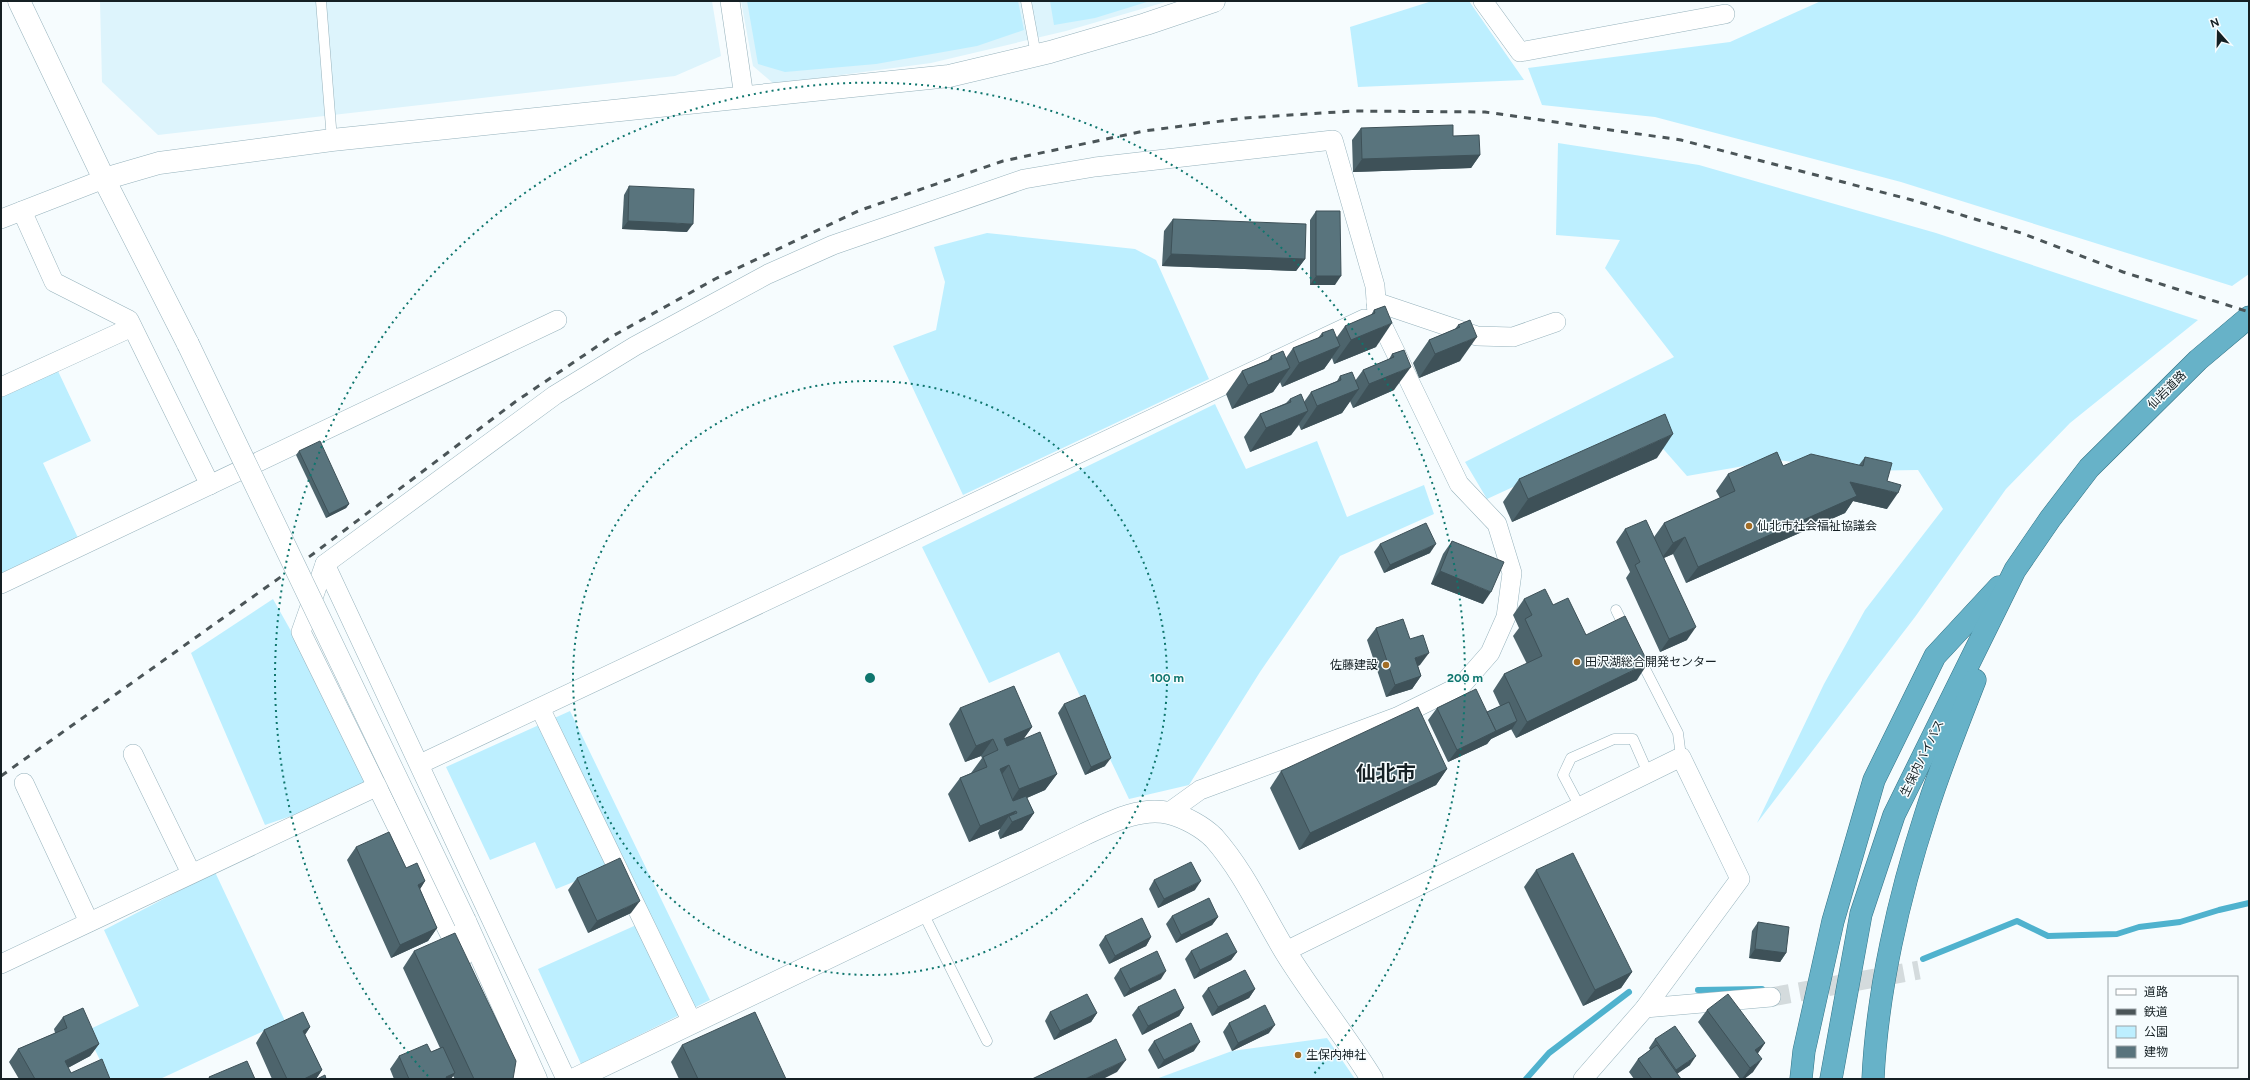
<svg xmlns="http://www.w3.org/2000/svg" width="2250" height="1080" viewBox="0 0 2250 1080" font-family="Figtree,'Noto Sans JP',sans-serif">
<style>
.built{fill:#ddf4fc}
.green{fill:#bdefff}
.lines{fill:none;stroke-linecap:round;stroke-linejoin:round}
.stream{stroke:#4fb2ce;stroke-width:6}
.minor-tunnel{stroke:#d4dbdd;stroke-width:19;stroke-dasharray:19 10;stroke-linecap:butt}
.service-casing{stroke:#96b2bc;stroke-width:11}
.minor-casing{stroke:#96b2bc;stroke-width:20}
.tertiary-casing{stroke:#96b2bc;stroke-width:23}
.trunk-casing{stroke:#327386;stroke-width:23}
.service{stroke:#fff;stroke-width:10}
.minor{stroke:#fff;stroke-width:19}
.tertiary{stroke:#fff;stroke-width:22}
.trunk{stroke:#67b2c8;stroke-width:22}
.rail{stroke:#4b5558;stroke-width:3;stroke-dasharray:7 7;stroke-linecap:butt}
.tertiary-bridge-casing{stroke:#96b2bc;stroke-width:23;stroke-linecap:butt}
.tertiary-bridge{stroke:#fff;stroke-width:22}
.wall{fill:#4d646c}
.shaded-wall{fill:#3e5158}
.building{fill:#59747d;stroke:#3e5158}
.ring{fill:none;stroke:#0f766e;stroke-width:2;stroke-dasharray:2 4}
.poi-dot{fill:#a26d26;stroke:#f6fcfe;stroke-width:1.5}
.labels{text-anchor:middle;stroke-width:3;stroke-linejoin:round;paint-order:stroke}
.street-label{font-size:12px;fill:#152024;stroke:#f6fcfe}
.poi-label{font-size:12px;fill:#152024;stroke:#f6fcfe;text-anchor:start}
.town-label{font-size:20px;font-weight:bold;fill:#152024;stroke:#f6fcfe}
.centre{fill:#0f766e;stroke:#f6fcfe;stroke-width:2}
.ring-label{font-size:12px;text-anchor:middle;font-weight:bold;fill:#0f766e;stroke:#f6fcfe;stroke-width:3;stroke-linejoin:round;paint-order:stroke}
</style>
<rect width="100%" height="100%" fill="#f6fcfe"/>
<!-- built -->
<g class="built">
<path d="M100,1H712L721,56L675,76L158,135L102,82Z"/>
<path d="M741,1H1169L1066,31L931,63L774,84L753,66Z"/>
</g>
<!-- green -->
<g class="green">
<path d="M747,1H1018L1024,30L977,46L876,64L785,72L758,64Z"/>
<path d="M1050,1H1150L1095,18L1054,25Z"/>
<path d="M1432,1H1469L1524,80L1358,87L1350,27Z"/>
<path d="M1821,1H2249V274L2232,286L1901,182L1655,117L1542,105L1528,68L1730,42Z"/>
<path d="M1558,143L1699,165L1936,233L2198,320L2070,423L2006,489L1915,617L1757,823L1824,684L1865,610L1943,509L1918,470L1857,471L1778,460L1687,476L1644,427L1487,499L1465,462L1674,357L1605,268L1620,240L1556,235Z"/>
<path d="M987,233L1135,249L1156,260L1209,379L963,495L893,346L936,330L945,282L934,247Z"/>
<path d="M57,369L91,441L43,463L79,540L1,577V395Z"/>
<path d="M1215,404L1246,469L1317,441L1347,517L1424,485L1434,514L1340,556L1260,672L1189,785L1129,799L1059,652L989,683L922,547Z"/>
<path d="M273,599L378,786L265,825L191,653Z"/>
<path d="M570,711L710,1000L581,1064L538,969L643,922L616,865L556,889L535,842L490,860L446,767Z"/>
<path d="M215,872L285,1021L160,1079H109L86,1031L139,1006L104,930Z"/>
<path d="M1327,1038L1355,1079H1156L1232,1051Z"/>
</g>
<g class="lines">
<!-- stream -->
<g class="stream">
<path d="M1923,959L2017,921L2048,936L2117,934L2139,927L2180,922L2219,910L2249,903"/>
<path d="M1698,990L1762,989"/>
<path d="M1526,1079L1549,1053L1629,992"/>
</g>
<!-- minor-tunnel -->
<path class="minor-tunnel" d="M1771,997L1919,970"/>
<defs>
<g id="service">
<path d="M321,1L332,140"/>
<path d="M1026,1L1036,55"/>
<path d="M1616,610L1626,630"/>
<path d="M1639,657L1678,733L1681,757"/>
<path d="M1580,807L1563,775L1571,758L1614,739H1633L1648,773"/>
<path d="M922,911L987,1041"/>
</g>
<g id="minor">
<path d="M730,1L744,97"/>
<path d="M1483,1L1520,52L1725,14"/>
<path d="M22,211L54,282L129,320L210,485"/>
<path d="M1,219L104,179"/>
<path d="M1376,302L1477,336L1513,337L1556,322"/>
<path d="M1,387L132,327"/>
<path d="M325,564L566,1079"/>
<path d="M1,584L557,320"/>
<path d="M540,708L692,1022"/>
<path d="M133,754L191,873"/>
<path d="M420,764L1364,319"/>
<path d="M24,783L89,922"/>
<path d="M1286,951L1681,757L1740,879L1645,1008L1583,1079"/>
<path d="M462,959L301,632L325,564L555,395L635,346L768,274L833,245L1024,179L1095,167L1333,140L1375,286L1377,314L1459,484L1497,524L1512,573L1506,617L1490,653L1462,685L1397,717L1200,790L1168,813"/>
<path d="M1,964L378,786"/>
<path d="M1645,1008L1771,997"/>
<path d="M504,1046L520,1079"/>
</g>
<g id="tertiary">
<path d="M19,1L104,179L188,344"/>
<path d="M104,179L159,163L332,140L949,76L1050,52L1146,24L1214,1"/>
<path d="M465,921L536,1079"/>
<path d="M575,1079L1083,835C1109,823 1140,806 1169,813C1185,817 1203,827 1214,838C1244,872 1262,913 1285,951C1312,995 1345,1035 1372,1079"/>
</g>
<g id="trunk">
<path d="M1801,1079L1804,1051L1833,921L1874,780L1935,656L1999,587"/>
<path d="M1831,1079L1861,914L1894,815L2015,570L2050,519L2089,468L2198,360L2249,317"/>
<path d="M1873,1079C1877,992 1899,896 1926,813C1940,768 1958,724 1975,680"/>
</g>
</defs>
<!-- service casing -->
<use href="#service" class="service-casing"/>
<!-- minor casing -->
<use href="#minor" class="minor-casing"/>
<!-- tertiary casing -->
<use href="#tertiary" class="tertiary-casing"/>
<!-- trunk casing -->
<use href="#trunk" class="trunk-casing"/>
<!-- service -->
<use href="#service" class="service"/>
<!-- minor -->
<use href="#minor" class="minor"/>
<!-- tertiary -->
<use href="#tertiary" class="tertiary"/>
<!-- trunk -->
<use href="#trunk" class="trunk"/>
<!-- rail -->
<path class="rail" d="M1,776L313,554L515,402L611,337L715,279L858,211L1003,161L1144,131L1245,118L1353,111L1485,112L1681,140L1912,200L2021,233L2123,272L2249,312"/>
<defs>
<path id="tertiary-bridge" d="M188,344L465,921"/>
</defs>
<!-- tertiary-bridge casing -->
<use href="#tertiary-bridge" class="tertiary-bridge-casing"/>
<!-- tertiary-bridge -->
<use href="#tertiary-bridge" class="tertiary-bridge"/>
</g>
<!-- wall -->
<g class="wall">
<path d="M1361,128L1480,155L1471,168L1353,172L1352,140Z"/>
<path d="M629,186L687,232L622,229L624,195Z"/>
<path d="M1316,211L1335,285H1310V220Z"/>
<path d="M1173,219L1305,259L1296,271L1162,266L1164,231Z"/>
<path d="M1385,306L1376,347L1334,364L1332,358L1324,369L1282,387L1280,382L1273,392L1232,409L1226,394L1242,371L1268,360L1271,356L1286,358L1293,348L1318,338L1322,333L1337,337L1345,326L1371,315L1374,310Z"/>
<path d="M1470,320L1460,361L1419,378L1413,363L1429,340L1455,329L1458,325Z"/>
<path d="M1404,350L1394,390L1353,408L1350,401L1342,413L1301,430L1299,425L1291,435L1250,452L1244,437L1260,414L1286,403L1290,399L1304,402L1311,392L1337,381L1340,376L1355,381L1363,370L1389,359L1392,354Z"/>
<path d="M299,451L349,504L346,508L326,518L296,455Z"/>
<path d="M1865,457L1887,481V509L1853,501L1845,513L1686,583L1673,554L1664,558L1687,640L1660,652L1626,578L1630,572L1616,542L1625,529L1654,537L1664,523L1720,498L1716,491L1728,474L1783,466L1859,465Z"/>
<path d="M1657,458L1512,522L1503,502L1519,479Z"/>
<path d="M1452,541L1483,604L1431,584L1443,554Z"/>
<path d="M1380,544L1430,553L1384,573L1374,552Z"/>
<path d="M1524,599L1553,605L1637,680L1516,738L1511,729L1491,739L1487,744L1448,762L1428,720L1437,708L1487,712L1500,706L1493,691L1504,674L1527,664L1513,636L1519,628L1513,615Z"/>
<path d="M1376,628L1410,639L1420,665L1418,666L1421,676L1412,689L1386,697L1367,640Z"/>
<path d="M1064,704L1105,766L1085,775L1058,713Z"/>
<path d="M960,708L1032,727L1024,738L1057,774L1045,790L1027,798L1034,813L1022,830L1000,839L998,833L1000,829L969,842L948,794L960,778L971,773L982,758L981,756L965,762L949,724Z"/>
<path d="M1447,769L1436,785L1299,850L1270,788L1281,771Z"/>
<path d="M356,847L406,868L425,881L420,889L437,928L428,941L391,958L347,860Z"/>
<path d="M1536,870L1632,972L1621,988L1583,1006L1524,887Z"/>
<path d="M577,878L631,913L588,933L568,890Z"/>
<path d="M1154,880L1195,890L1158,908L1149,889Z"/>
<path d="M1172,916L1218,917L1212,925L1176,943L1166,924Z"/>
<path d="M1758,922L1786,953L1780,962L1749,958L1752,931Z"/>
<path d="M1105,936L1151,937L1146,946L1109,964L1099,945Z"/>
<path d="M414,951L513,1079H455L453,1076L451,1079H394L390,1069L399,1056L431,1052L440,1048L403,968Z"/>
<path d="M1191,951L1237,952L1231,960L1194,979L1185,959Z"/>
<path d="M1120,969L1161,979L1124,997L1114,978Z"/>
<path d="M1208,988L1255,989L1249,998L1212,1016L1202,996Z"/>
<path d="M1138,1007L1184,1008L1179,1016L1142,1035L1132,1015Z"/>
<path d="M1707,1010L1765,1043L1758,1053L1753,1072L1744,1079H1740L1698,1022Z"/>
<path d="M1050,1012L1097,1013L1091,1022L1054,1040L1045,1021Z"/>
<path d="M63,1017L99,1044L90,1056L68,1068L71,1073L110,1079H19L9,1062L18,1049L55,1033L54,1029Z"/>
<path d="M1229,1023L1269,1033L1232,1051L1223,1032Z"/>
<path d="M310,1027L305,1035L322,1070L316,1079H272L256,1043L264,1030Z"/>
<path d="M1655,1039L1690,1065L1677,1074L1681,1079H1634L1629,1072L1638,1059L1650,1050L1649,1048Z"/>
<path d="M1154,1041L1194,1051L1158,1069L1148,1050Z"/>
<path d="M682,1045L786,1079H679L671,1062Z"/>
</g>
<!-- shaded-wall -->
<g class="shaded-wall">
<path d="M1480,155L1471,168L1353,172L1362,159Z"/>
<path d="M628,221L693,224L687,232L622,229Z"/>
<path d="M1171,254L1305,259L1296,271L1162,266Z"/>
<path d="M1316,276H1341L1335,285H1310Z"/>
<path d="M1392,323L1376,347L1334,364L1351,340Z"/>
<path d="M1477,337L1460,361L1419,378L1435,354Z"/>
<path d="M1340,346L1324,369L1282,387L1299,363Z"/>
<path d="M1411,367L1394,390L1353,408L1369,384Z"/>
<path d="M1290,368L1273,392L1232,409L1248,385Z"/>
<path d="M1359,389L1342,413L1301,430L1317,406Z"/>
<path d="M1308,411L1291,435L1250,452L1266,428Z"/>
<path d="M1673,434L1657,458L1512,522L1528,499Z"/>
<path d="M1850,482L1898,493L1887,509L1853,501L1845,513L1686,583L1698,567Z"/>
<path d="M349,504L346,508L326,518L329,514Z"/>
<path d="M1685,537L1673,554L1661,559L1673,543Z"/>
<path d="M1436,544L1430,553L1384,573L1390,565Z"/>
<path d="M1440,571L1491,592L1483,604L1431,584Z"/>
<path d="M1696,627L1687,640L1660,652L1669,639Z"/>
<path d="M1429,653L1420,665L1406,670L1415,658Z"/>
<path d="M1648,663L1637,680L1516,738L1527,722Z"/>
<path d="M1421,676L1412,689L1386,697L1395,685Z"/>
<path d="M1517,721L1512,729L1491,739L1487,744L1448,762L1457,750Z"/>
<path d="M1032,727L1020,744L994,755L1004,739Z"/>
<path d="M993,739L981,756L965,762L976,746Z"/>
<path d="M1111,758L1105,766L1085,775L1091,767Z"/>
<path d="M1009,765L997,781L1000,769Z"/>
<path d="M1447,769L1436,785L1299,850L1310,833Z"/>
<path d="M1057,774L1045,790L1008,806L1019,789Z"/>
<path d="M1016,811L1010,819L1009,816L1000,829L969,842L980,826Z"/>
<path d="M1034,813L1022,830L1000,839L1012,822Z"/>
<path d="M425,881L417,894L418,885Z"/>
<path d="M1201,881L1195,890L1158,908L1164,899Z"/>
<path d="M640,901L631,913L588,933L597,921Z"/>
<path d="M1218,917L1212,925L1176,943L1181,935Z"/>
<path d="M437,928L428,941L391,958L400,945Z"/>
<path d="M1151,937L1146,946L1109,964L1115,956Z"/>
<path d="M1755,949L1786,953L1780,962L1749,958Z"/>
<path d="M1237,952L1231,960L1194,979L1200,970Z"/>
<path d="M1166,971L1161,979L1124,997L1130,989Z"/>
<path d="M1632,972L1621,988L1583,1006L1595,990Z"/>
<path d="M1255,989L1249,998L1212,1016L1218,1007Z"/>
<path d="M1184,1008L1179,1016L1142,1035L1148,1026Z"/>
<path d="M1097,1013L1091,1022L1054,1040L1060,1031Z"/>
<path d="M1275,1025L1269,1033L1232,1051L1238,1043Z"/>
<path d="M310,1027L301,1040L303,1031Z"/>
<path d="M1200,1042L1194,1051L1158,1069L1164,1060Z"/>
<path d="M1765,1043L1756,1056L1755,1050Z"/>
<path d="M99,1044L90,1056L56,1074L65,1061Z"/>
<path d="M1696,1056L1690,1065L1670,1078L1676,1070Z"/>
<path d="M1762,1059L1753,1072L1744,1079H1742L1750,1068Z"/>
<path d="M1126,1060L1117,1072L1103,1079H1085Z"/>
<path d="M322,1070L316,1079H304Z"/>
<path d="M455,1073L451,1079H445L446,1077Z"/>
</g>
<!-- building -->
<g class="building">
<path d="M1453,125V136L1479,135L1480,155L1362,159L1361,128Z"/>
<path d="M629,186L694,189L693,224L628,221Z"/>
<path d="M1316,211H1340L1341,276H1316Z"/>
<path d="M1173,219L1306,224L1305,259L1171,254Z"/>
<path d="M1385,306L1392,323L1351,340L1345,326L1375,313L1374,310Z"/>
<path d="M1470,320L1477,337L1435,354L1429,340L1460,327L1458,325Z"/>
<path d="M1333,329L1340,346L1299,363L1293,348L1323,336L1322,333Z"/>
<path d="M1404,350L1411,367L1369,384L1363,370L1394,357L1392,354Z"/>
<path d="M1283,351L1290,368L1248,385L1242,371L1272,359L1271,356Z"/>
<path d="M1352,372L1359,389L1317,406L1311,392L1341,380L1340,376Z"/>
<path d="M1301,394L1308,411L1266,428L1260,414L1291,402L1290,399Z"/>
<path d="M1665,414L1673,434L1528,499L1519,479Z"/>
<path d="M320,441L349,504L329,514L299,451Z"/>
<path d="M1777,452L1783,466L1811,454L1863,466L1865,457L1892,463L1887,481L1901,485L1898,493L1850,482L1857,496L1698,567L1685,537L1673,543L1664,523L1735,491L1728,474Z"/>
<path d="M1646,520L1696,627L1669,639L1635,565L1640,562L1625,529Z"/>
<path d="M1426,523L1436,544L1390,565L1380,544Z"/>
<path d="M1452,541L1504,562L1491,592L1440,571Z"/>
<path d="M1545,589L1553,605L1568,598L1586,635L1625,616L1648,663L1527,722L1504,674L1542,656L1525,619L1532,615L1524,599Z"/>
<path d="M1403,619L1410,639L1423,635L1429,653L1415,658L1421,676L1395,685L1376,628Z"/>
<path d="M1014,686L1032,727L1004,739L1007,746L1040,732L1057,774L1019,789L1009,765L1000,769L1013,801L1026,796L1034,813L1012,822L1009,816L1017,813L1016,811L980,826L960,778L987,767L983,757L998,750L993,739L976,746L960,708Z"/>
<path d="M1476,689L1496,731L1457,750L1437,708Z"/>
<path d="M1085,695L1111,758L1091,767L1064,704Z"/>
<path d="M1509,702L1517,721L1496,731L1487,712Z"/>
<path d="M1418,707L1447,769L1310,833L1281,771Z"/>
<path d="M389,832L406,868L417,863L425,881L418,885L437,928L400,945L356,847Z"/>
<path d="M1573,853L1632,972L1595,990L1536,870Z"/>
<path d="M620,858L640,901L597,921L577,878Z"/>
<path d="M1191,862L1201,881L1164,899L1154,880Z"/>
<path d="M1209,898L1218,917L1181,935L1172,916Z"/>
<path d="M1142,918L1151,937L1115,956L1105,936Z"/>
<path d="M1758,922L1789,927L1786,953L1755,949Z"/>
<path d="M455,933L516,1061L513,1079H474L414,951Z"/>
<path d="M1227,933L1237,952L1200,970L1191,951Z"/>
<path d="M1157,951L1166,971L1130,989L1120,969Z"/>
<path d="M1245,970L1255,989L1218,1007L1208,988Z"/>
<path d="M1175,989L1184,1008L1148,1026L1138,1007Z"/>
<path d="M1087,994L1097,1013L1060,1031L1050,1012Z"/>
<path d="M1728,994L1765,1043L1755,1050L1762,1059L1750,1068L1707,1010Z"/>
<path d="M1265,1005L1275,1025L1238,1043L1229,1023Z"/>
<path d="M83,1008L99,1044L65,1061L71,1073L102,1059L110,1079H35L18,1049L67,1028L63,1017Z"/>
<path d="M303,1012L310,1027L303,1031L322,1070L304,1079H287L264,1030Z"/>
<path d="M755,1012L786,1079H698L682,1045Z"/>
<path d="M1191,1023L1200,1042L1164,1060L1154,1041Z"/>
<path d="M1675,1026L1696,1056L1676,1070L1655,1039Z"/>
<path d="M1116,1039L1126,1060L1085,1079H1032Z"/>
<path d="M427,1044L431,1052L443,1047L455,1073L446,1077L447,1079H409L399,1056Z"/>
<path d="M1657,1045L1681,1079H1652L1638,1059Z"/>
<path d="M247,1061L255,1079H210L209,1077Z"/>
<path d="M325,1075L326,1079H317Z"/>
</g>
<!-- distance rings -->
<g class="ring">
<circle cx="870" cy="678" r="297"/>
<path d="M428 1076A595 595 0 1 1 1312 1076"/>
</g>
<!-- markers -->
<g class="poi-dot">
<circle cx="1749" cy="526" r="4"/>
<circle cx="1577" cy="662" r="4"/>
<circle cx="1386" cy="665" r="4"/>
<circle cx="1298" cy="1055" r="4"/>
</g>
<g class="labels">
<!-- street labels -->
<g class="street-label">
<text transform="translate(2167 390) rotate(-45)" y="4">仙岩道路</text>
<text transform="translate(1922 758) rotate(-64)" y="4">生保内バイパス</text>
</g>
<!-- poi labels -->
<g class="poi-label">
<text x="1757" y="530">仙北市社会福祉協議会</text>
<text x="1585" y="666">田沢湖総合開発センター</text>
<text x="1378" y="669" text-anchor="end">佐藤建設</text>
<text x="1306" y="1059">生保内神社</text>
</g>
<!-- town labels -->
<g class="town-label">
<text x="1386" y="780">仙北市</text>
</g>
</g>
<circle cx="870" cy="678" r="6" class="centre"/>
<g class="ring-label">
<text x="1167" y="682">100 m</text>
<text x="1465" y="682">200 m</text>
</g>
<!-- border -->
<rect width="2250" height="1080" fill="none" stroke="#152024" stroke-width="4"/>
<!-- legend -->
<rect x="2108" y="976" width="130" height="92" fill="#f6fcfe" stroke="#9ca4a7"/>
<rect x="2116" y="989" width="20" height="6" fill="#ffffff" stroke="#9ca4a7"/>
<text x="2144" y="996" font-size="12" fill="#152024">道路</text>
<rect x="2116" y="1009" width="20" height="6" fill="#4b5558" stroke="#9ca4a7"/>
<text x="2144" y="1016" font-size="12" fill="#152024">鉄道</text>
<rect x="2116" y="1026" width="20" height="12" fill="#bdefff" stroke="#9ca4a7"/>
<text x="2144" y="1036" font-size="12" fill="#152024">公園</text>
<rect x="2116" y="1046" width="20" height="12" fill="#59747d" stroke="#9ca4a7"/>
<text x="2144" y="1056" font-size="12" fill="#152024">建物</text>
<!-- north arrow -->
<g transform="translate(2218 32) rotate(340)" stroke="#f6fcfe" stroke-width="3" paint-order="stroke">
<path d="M0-3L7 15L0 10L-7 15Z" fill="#152024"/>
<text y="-6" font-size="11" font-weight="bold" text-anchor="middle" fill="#152024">N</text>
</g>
</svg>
